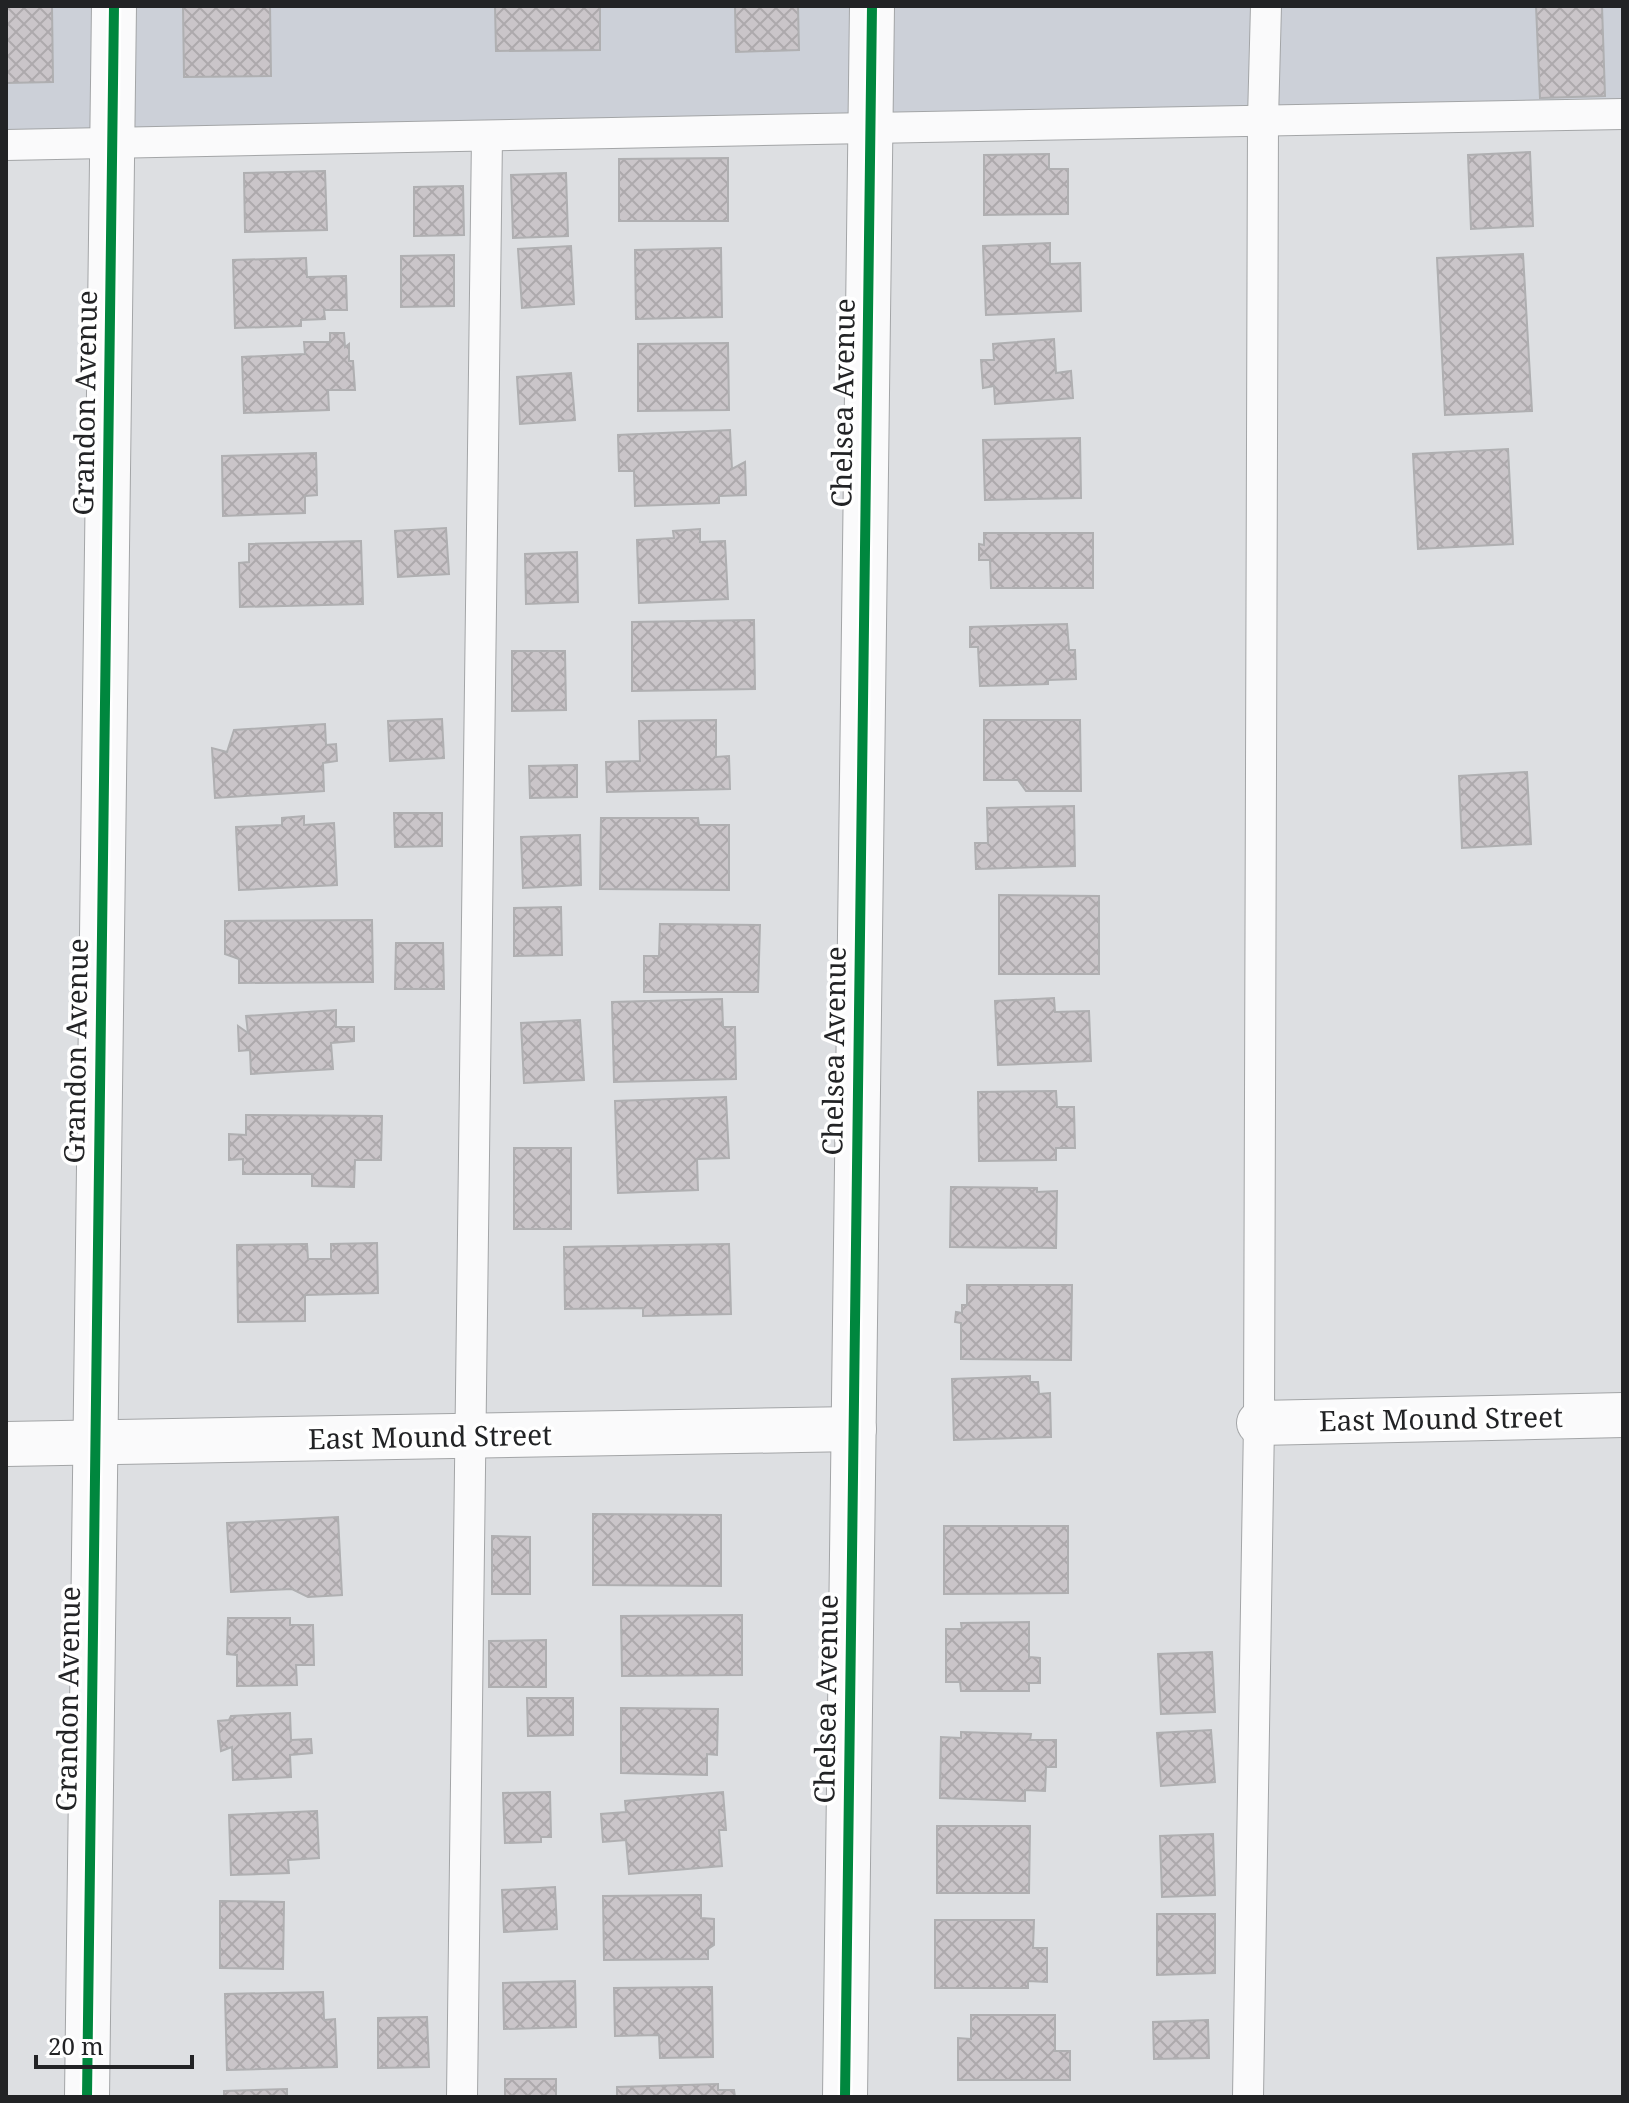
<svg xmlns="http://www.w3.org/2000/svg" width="1629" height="2103" viewBox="0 0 1629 2103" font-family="'Noto Serif',serif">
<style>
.built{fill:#ccd0d8}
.building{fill:url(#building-cross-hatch);stroke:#afafb1;stroke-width:2}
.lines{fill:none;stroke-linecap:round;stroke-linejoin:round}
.service-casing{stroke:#a3a5a7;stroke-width:32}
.minor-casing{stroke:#a3a5a7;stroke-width:46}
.service{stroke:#fafafb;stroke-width:30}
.minor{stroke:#fafafb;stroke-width:44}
.cycleway-casing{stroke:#fff;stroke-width:15}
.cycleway{stroke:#00873e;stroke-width:10}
.labels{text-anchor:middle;stroke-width:7;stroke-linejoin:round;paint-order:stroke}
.street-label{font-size:28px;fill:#222325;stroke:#fff}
</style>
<defs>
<pattern id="building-cross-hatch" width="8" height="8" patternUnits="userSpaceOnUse" patternTransform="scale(2)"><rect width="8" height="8" fill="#cac5c9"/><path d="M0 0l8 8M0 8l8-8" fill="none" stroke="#ada9ac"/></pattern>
</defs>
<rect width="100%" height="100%" fill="#dddfe2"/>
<!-- built -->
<path class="built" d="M6,6H1623V113L6,141Z"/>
<!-- building -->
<g class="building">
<path d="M6,6H52L53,82L6,83Z"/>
<path d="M183,6H270L271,76L184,77Z"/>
<path d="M495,6H600V50L496,51Z"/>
<path d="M735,6H798L799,50L736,52Z"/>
<path d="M1536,6H1602L1605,96L1540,98Z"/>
<path d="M1530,152L1533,226L1471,229L1468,155Z"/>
<path d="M1049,154V169H1068V214L984,215V155Z"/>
<path d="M728,158V221H619V159Z"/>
<path d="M325,171L327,230L245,232L244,173Z"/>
<path d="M566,173L568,236L513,238L511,175Z"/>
<path d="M463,186L464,235L414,236V187Z"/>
<path d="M1050,243V264L1080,263L1081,311L986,315L983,246Z"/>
<path d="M571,246L574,304L522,308L518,249Z"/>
<path d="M721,248L722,317L636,319L635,250Z"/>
<path d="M1523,254L1532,411L1445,415L1437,258Z"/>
<path d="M454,255V306L401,307V256Z"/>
<path d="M306,258L307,277L346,276L347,310H324L325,319L301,320V326L235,328L233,260Z"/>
<path d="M330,333H344L345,347L349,344V361H353L355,390H328L329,410L244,413L242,357L305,354L304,342H330Z"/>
<path d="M1054,339L1056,373L1071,371L1073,398L995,404L994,386L983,388L981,360H994L993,344Z"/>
<path d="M728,343L729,410L638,411V344Z"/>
<path d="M571,373L575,420L520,424L517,377Z"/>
<path d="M730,430L732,469L745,462L746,495L719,496V503L635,506L634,471H619L618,435Z"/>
<path d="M1080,438L1081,498L985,500L983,440Z"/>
<path d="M1508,449L1513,544L1418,549L1413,454Z"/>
<path d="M316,453L317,495L305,496V513L223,516L222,456Z"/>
<path d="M446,528L449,574L398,577L395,531Z"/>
<path d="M700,529V542L725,541L728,599L639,603L637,540L674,538L673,531Z"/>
<path d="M984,533H1093V588H991L990,560H979V544L984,545Z"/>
<path d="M361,541L363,604L240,607L239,563L249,562V544Z"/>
<path d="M577,552L578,602L526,604L525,554Z"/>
<path d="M754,620L755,689L632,691V622Z"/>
<path d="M1067,624L1069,650H1075L1076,679L1048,680V684L980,686L978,647H970V627Z"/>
<path d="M512,651H565L566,710L512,711Z"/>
<path d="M442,719L444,758L390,761L388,721Z"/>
<path d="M716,720V757L729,756L730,789L607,792L606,762L640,761L639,721Z"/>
<path d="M984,720H1080L1081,791H1026L1018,780H984Z"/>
<path d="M325,724L326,745L336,744L337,761L323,763L324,791L215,798L212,748L227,752L234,730Z"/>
<path d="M577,765V797L530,798L529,766Z"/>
<path d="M1527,772L1531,844L1462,848L1459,776Z"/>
<path d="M1074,806L1075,866L976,869L975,843H988L987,808Z"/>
<path d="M394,813H442V846L395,847Z"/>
<path d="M304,816V825L334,823L337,885L239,890L236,827L282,825V818Z"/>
<path d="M601,818H698L699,825H729V890L600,889Z"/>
<path d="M580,835L581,885L523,888L521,837Z"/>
<path d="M999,895L1099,896V974H999Z"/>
<path d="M561,907L562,955L514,956V908Z"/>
<path d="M372,920L373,982L239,983V959L225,954V921Z"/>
<path d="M660,924L760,925L758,992H644V956H659Z"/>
<path d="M396,943H443L444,989H395Z"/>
<path d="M1054,998L1055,1012L1089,1011L1091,1061L998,1065L995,1001Z"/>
<path d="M722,999L723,1027H735L736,1079L614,1082L612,1002Z"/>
<path d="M336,1010V1027H354V1041L331,1043L333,1069L251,1074L250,1050L239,1051L238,1026L248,1033L246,1016Z"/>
<path d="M580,1020L584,1080L524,1083L521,1023Z"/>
<path d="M1056,1091L1057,1107H1074L1075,1148H1056V1160L979,1161L978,1092Z"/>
<path d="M726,1097L729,1158L697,1159L698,1190L618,1193L615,1101Z"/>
<path d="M246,1115L382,1116L381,1160H355L354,1187L312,1186V1174H243V1159L229,1160V1134L246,1135Z"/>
<rect x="514" y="1148" width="57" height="81"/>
<path d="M951,1187L1037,1188V1192L1057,1191L1056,1248L950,1247Z"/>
<path d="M377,1243L378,1293L305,1295V1321L238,1322L237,1245L307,1244L308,1259H331V1244Z"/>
<path d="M729,1244L731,1314L643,1316V1308L565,1309L564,1247Z"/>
<path d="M967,1285H1072L1071,1360L961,1359V1323L955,1322L956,1312L962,1313V1305H967Z"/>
<path d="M1030,1376V1382H1038L1039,1394L1050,1393L1051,1437L954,1440L952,1379Z"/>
<path d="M593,1514L721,1515V1586L593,1585Z"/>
<path d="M338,1517L342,1595L308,1597L292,1589L231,1592L227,1523Z"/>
<path d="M944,1526H1068V1593L944,1594Z"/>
<path d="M492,1536L530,1537V1594H492Z"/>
<path d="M742,1615V1675L622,1676L621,1616Z"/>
<path d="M228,1618H290V1625H313L314,1665H296L297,1685L237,1686V1655L227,1654Z"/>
<path d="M1029,1622V1657L1040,1658V1683H1029V1691H961L960,1682H946V1629H962L961,1623Z"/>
<path d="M546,1640V1687H489V1641Z"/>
<path d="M1212,1652L1215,1712L1161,1714L1158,1654Z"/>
<path d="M527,1698H573V1735L528,1736Z"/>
<path d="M621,1708L718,1709L717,1755L707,1754V1775L621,1773Z"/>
<path d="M290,1713L291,1740L311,1739L312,1753L290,1755L291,1777L233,1780L232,1747L221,1751L218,1721L229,1720L231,1716Z"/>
<path d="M1211,1730L1215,1782L1161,1786L1157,1733Z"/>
<path d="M961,1732L1031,1734L1030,1740H1056V1767H1046L1045,1791L1025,1790V1801L940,1798L941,1737L961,1738Z"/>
<path d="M550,1792L551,1837H541V1842L505,1843L503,1793Z"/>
<path d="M723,1792L726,1830H719L722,1866L629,1874L626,1840L603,1842L601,1814L626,1812L625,1801Z"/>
<path d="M317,1811L319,1858L288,1860L289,1873L231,1875L229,1815Z"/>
<path d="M937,1826H1030L1029,1893H937Z"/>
<path d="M1213,1834L1215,1895L1162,1897L1160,1836Z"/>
<path d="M555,1887L557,1929L504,1932L502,1890Z"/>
<path d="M701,1895V1918L714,1919V1945L708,1949V1959L604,1960L603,1896Z"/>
<path d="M220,1901L284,1902L283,1969L220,1968Z"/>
<path d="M1157,1914H1215V1973L1157,1975Z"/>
<path d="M935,1920H1034L1033,1948H1047V1982L1028,1981V1988H935Z"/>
<path d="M575,1981L576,2027L504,2029L503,1983Z"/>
<path d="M712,1987L713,2057L660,2058L659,2035L615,2036L614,1988Z"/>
<path d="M323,1992L324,2020L335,2019L337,2067L227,2070L225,1994Z"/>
<path d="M971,2015H1055V2051H1070V2080H958V2038L971,2039Z"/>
<path d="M427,2017L429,2067L378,2068V2018Z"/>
<path d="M1208,2020L1209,2058L1154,2059L1153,2022Z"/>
<rect x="505" y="2079" width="51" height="18"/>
<path d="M718,2084V2090H734L735,2097H617V2087Z"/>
<path d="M287,2089V2097H224V2091Z"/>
</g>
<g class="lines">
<defs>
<g id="service">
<path d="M6,145C545,135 1084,122 1623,114"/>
<path d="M462,2097L487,136"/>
<path d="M1248,2097L1259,1423L1263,119L1266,6"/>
</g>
<g id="minor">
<path d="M1259,1423L1623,1415"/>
<path d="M6,1444L854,1429"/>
<path d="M87,2097L114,6"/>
<path d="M845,2097L872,6"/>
</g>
</defs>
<!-- service casing -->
<use href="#service" class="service-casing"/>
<!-- minor casing -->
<use href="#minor" class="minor-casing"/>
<!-- service -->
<use href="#service" class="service"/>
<!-- minor -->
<use href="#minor" class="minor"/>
<defs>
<g id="cycleway">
<path d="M87,2097L114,6"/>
<path d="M845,2097L872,6"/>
</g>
</defs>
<!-- cycleway casing -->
<use href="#cycleway" class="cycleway-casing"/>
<!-- cycleway -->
<use href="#cycleway" class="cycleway"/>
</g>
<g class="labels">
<!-- street labels -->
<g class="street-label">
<text transform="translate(85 403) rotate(-89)" y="10">Grandon Avenue</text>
<text transform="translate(843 403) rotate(-89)" y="10">Chelsea Avenue</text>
<text transform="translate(76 1051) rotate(-89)" y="10">Grandon Avenue</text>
<text transform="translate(834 1051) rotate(-89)" y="10">Chelsea Avenue</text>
<text transform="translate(1441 1419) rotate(-1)" y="10">East Mound Street</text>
<text transform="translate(430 1437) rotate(-1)" y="10">East Mound Street</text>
<text transform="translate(68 1699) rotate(-89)" y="10">Grandon Avenue</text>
<text transform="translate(826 1699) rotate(-89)" y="10">Chelsea Avenue</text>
</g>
</g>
<!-- border -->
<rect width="1629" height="2103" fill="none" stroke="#222325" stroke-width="16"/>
<!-- scale -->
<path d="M36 2055v12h156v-12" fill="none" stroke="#222325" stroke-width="4"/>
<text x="48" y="2055" font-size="24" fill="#222325" stroke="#ffffff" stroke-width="6" paint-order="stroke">20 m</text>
</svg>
